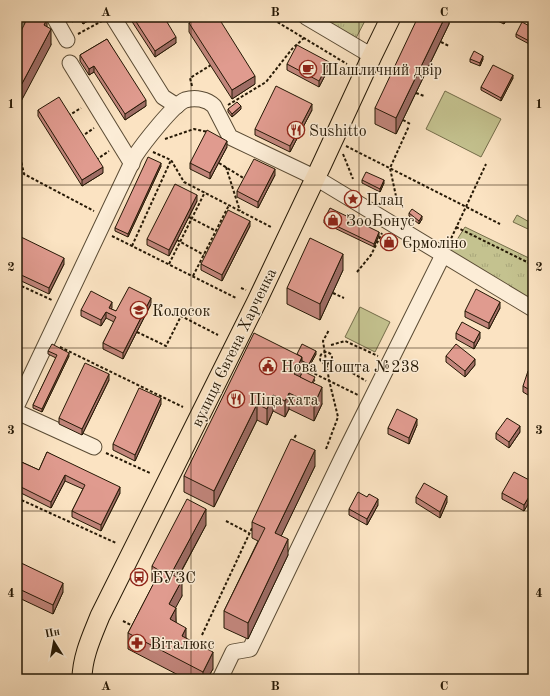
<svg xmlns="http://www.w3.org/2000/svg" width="550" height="696" viewBox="0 0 550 696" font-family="'Old Standard TT',serif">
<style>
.grass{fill:url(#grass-tufts);stroke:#746d4a}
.park{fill:#c4c28f;stroke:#746d4a}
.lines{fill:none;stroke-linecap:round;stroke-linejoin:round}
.minor-casing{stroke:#5a4b34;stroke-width:17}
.major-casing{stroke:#251805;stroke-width:21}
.path{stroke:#251805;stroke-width:2;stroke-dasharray:3 2;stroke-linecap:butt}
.minor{stroke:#fcedd7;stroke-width:15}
.major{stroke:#fbe3c2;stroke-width:19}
.wall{fill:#c1857b;stroke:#251805}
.shaded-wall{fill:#9d6c64;stroke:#251805}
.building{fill:#e09b8f;stroke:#251805}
.grid{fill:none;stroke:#251805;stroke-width:1;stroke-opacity:0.55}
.labels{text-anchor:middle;stroke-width:3;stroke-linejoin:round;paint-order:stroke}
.poi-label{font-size:16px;fill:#251805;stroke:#fcedd7;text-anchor:start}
.street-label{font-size:16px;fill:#251805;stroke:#fcedd7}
.neatline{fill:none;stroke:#251805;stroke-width:1.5}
.grid-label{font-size:13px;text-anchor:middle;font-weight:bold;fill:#251805}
</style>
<defs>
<pattern id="grass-tufts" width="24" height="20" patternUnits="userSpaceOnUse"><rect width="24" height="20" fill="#c4c28f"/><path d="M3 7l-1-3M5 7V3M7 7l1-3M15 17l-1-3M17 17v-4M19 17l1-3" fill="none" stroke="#a8a67a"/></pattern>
</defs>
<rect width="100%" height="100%" fill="#fbe3c2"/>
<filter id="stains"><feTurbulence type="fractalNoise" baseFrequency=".005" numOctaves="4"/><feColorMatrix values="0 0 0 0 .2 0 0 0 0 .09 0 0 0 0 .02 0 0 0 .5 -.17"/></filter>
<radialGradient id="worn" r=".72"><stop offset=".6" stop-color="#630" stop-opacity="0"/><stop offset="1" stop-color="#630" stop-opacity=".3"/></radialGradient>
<!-- grass -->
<g class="grass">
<path d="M321,17H367L356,38Z"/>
<path d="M517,215L531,223L528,229L513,222Z"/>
<path d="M465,227L533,260V301L450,251Z"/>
</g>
<!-- park -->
<g class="park">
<path d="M445,91L501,119L481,157L426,129Z"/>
<path d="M360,307L390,322L375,352L345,337Z"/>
</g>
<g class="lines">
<defs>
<g id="minor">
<path d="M54,17L67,40"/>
<path d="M113,17L163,97L177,106"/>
<path d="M306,17L372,56"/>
<path d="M17,29L23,17"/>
<path d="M70,63L132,164"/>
<path d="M17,405L135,156C143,144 173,105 185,100C195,97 207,99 214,106L230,137L316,178L533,309"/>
<path d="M17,412L94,447"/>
<path d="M220,679L233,652L250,649L342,458L443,255"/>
</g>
<path id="major" d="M82,679C82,657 92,636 100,616L257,301L322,164L372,56L391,17"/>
</defs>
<!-- minor casing -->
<use href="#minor" class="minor-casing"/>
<!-- major casing -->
<use href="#major" class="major-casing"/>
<!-- path -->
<g class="path">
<path d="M269,17L347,64"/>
<path d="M462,19L463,17"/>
<path d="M78,34L102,21"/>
<path d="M441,42L449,46"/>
<path d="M428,69L436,72"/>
<path d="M192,86L190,78L211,65"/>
<path d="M416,93L424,96"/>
<path d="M228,105L266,82L292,49L304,38"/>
<path d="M68,116L81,108"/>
<path d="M403,120L410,124"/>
<path d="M81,137L94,128"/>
<path d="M165,139L194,129L208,132"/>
<path d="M17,143L24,174L94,211"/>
<path d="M346,146L500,224"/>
<path d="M153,152L171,160L184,182L271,227"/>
<path d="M343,154L353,179"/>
<path d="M96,160L109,151"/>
<path d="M219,163L245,179"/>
<path d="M226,167L240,211"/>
<path d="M397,201L390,168L409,126"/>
<path d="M189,217L216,231"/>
<path d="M456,227L533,265"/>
<path d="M112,236L236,298"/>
<path d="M177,240L204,255"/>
<path d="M449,243L486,164"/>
<path d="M132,246L171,160"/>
<path d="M169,264L205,192"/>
<path d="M357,272L371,255L382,233"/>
<path d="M193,276L229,205"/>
<path d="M17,284L52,300"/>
<path d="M241,288L246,290"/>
<path d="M333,293L344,298"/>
<path d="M137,332L166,346L181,316L218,335"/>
<path d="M331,345L345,341L378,356"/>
<path d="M60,347L183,407"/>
<circle cx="326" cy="358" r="6"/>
<path d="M301,367L358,395"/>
<path d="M344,368L366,381"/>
<path d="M292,442L296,435"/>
<path d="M326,449L338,417L329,380L323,341L329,330"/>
<path d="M106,453L150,473"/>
<path d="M17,498L116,543"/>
<path d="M226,521L249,533"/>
<path d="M123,621L133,626"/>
<path d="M202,635L252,528"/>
<path d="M61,679L64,676"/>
</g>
<!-- minor -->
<use href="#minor" class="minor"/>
<!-- major -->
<use href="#major" class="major"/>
</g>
<!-- wall -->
<g class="wall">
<path d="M69,17H94L83,24L79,17L72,22Z"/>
<path d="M129,17H164L176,43L155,57Z"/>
<path d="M449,17V24L396,134L375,124V108Z"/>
<path d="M489,17H508L504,24Z"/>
<path d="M24,18L47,27L51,45L24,25Z"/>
<path d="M189,23L255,84L232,99L189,32Z"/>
<path d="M533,28V41L531,45L516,37V34Z"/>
<path d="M107,39L146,106L125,120L94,72L89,75L80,61V55Z"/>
<path d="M470,59H483L480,66L470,62Z"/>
<path d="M287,64L329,68L319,87L287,70Z"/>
<path d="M513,78L501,101L481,90V87Z"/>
<path d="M228,109H241L232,117L228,112Z"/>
<path d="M38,110L103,173L82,186L38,116Z"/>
<path d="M312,110L290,152L255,135V129Z"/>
<path d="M227,147L210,179L190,169V163Z"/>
<path d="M161,166L128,237L115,231V228Z"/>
<path d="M275,175L258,208L237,197V191Z"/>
<path d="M362,180L384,183L380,192L362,183Z"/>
<path d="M197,201L169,256L147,245V239Z"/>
<path d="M409,213L422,219L419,224L409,216Z"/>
<path d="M324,220L379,235L374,247L324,223Z"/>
<path d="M250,226L222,281L201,270V264Z"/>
<path d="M17,235L64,264L49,294L17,279Z"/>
<path d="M343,270L320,320L287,304V288Z"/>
<path d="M151,304L123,359L103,349V343L114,322L106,318L101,326L81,316V310L112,308L111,309L116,311Z"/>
<path d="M500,308L489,329L465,317V311Z"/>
<path d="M456,333L480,338L474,349L456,339Z"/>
<path d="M48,351L69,356L42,412L33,408V405L56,358L48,354Z"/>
<path d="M297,354H316L309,367L302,364V373L315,380L313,383L322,404L314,421L289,409L285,417L273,411L267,425L257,420L214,507L184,492V476Z"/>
<path d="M446,356L475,365L465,377L446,362Z"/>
<path d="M533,375V398L523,392V386Z"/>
<path d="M109,380L82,435L59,424V418Z"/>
<path d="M161,404L135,461L113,450V444Z"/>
<path d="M417,425L409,444L388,434V428Z"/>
<path d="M520,432L509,448L496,439V433Z"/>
<path d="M47,452L120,493L101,531L72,517V511L83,489L65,481L51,508L17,491V460L39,470Z"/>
<path d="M315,466L281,536L288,555L248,639L224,628V611L258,541L252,538V522Z"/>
<path d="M533,482L524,511L502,499V493Z"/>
<path d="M367,497L378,505L367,525L349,515V509Z"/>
<path d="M416,497L447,502L440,518L416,503Z"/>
<path d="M206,525L178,578L182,596L175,607L176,622L186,638L213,669L207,679H186L128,649V633L154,583L152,582V566Z"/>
<path d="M17,561L63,592L53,614L17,597Z"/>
</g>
<!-- shaded-wall -->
<g class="shaded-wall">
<path d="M72,17H79L72,22Z"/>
<path d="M83,17H94L83,24Z"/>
<path d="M445,17H449V24L396,134V118Z"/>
<path d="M504,17H508L504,24Z"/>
<path d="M47,19V35L44,25Z"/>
<path d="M51,29V45L17,109V93Z"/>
<path d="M176,37V43L155,57V51Z"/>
<path d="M483,56V59L480,66V63Z"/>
<path d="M329,62V68L319,87V81Z"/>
<path d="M94,66V72L89,75V69Z"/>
<path d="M513,75V78L501,101V98Z"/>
<path d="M255,76V84L232,99V90Z"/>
<path d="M146,100V106L125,120V114Z"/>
<path d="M312,104V110L290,152V146Z"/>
<path d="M241,106V109L232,117V114Z"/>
<path d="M227,141V147L210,179V173Z"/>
<path d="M161,163V166L128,237V234Z"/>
<path d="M103,167V173L82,186V180Z"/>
<path d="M275,169V175L258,208V202Z"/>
<path d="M384,180V183L380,192V189Z"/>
<path d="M197,195V201L169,256V250Z"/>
<path d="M422,216V219L419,224V221Z"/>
<path d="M250,221V226L222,281V275Z"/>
<path d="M379,232V235L374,247V244Z"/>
<path d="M343,254V270L320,320V304Z"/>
<path d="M64,258V264L49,294V288Z"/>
<path d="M151,298V304L123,359V353Z"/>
<path d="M112,302V308L109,314V308Z"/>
<path d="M500,302V308L489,329V323Z"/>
<path d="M106,312V318L101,326V320Z"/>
<path d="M480,332V338L474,349V343Z"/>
<path d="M316,351V354L309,367V364Z"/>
<path d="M69,353V356L42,412V409Z"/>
<path d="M302,357V373L294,390V374Z"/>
<path d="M475,359V365L465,377V371Z"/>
<path d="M109,374V380L82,435V429Z"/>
<path d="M322,387V404L314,421V405Z"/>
<path d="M289,393V409L285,417V401Z"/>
<path d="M273,395V411L267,425V409Z"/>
<path d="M161,398V404L135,461V455Z"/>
<path d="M257,404V420L214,507V491Z"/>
<path d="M417,419V425L409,444V438Z"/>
<path d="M520,426V432L509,448V442Z"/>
<path d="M315,450V466L275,549V533Z"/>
<path d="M65,475V481L51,508V502Z"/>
<path d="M120,487V493L101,531V525Z"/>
<path d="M533,490V496L524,511V505Z"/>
<path d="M447,496V502L440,518V512Z"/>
<path d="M378,499V505L367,525V519Z"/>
<path d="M206,509V525L171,590V574Z"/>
<path d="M288,539V555L248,639V623Z"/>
<path d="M182,580V596L169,620V604Z"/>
<path d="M63,583V592L53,614V605Z"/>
<path d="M176,608V624L170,619Z"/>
<path d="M186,628V644L182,636Z"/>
<path d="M213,652V669L207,679H203V672Z"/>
</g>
<!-- building -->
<g class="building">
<path d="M25,17H44L47,19L44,25L51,29L17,93V39L27,19L24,18Z"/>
<path d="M133,17H164L176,37L155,51Z"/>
<path d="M199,17H218L255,76L232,90L189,23Z"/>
<path d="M418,17H445L396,118L375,108Z"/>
<path d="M522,22L533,28V38L531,42L516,34Z"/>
<path d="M107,39L146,100L125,114L94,66L89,69L80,55Z"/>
<path d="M297,45L329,62L319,81L287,64Z"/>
<path d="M474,51L483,56L480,63L470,59Z"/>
<path d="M493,65L513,75L501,98L481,87Z"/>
<path d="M276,86L312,104L290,146L255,129Z"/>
<path d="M59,97L103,167L82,180L38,110Z"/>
<path d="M237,102L241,106L232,114L228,109Z"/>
<path d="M207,130L227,141L210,173L190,163Z"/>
<path d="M148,157L161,163L128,234L115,228Z"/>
<path d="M254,159L275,169L258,202L237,191Z"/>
<path d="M366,172L384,180L380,189L362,180Z"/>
<path d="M175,184L197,195L169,250L147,239Z"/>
<path d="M330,208L379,232L374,244L324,220Z"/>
<path d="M412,209L422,216L419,221L409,213Z"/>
<path d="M228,210L250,221L222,275L201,264Z"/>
<path d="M17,235L64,258L49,288L17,273Z"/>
<path d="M310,238L343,254L320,304L287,288Z"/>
<path d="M129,287L151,298L123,353L103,343L116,317L106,312L101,320L81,310L91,291L112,302L109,308L116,311Z"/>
<path d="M476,289L500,302L489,323L465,311Z"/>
<path d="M462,322L480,332L474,343L456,333Z"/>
<path d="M254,333L302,357L294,374L322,387L314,405L289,393L285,401L273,395L267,409L257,404L214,491L184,476Z"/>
<path d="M52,344L69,353L42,409L33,405L57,355L48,351Z"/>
<path d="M302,344L316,351L309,364L302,361V357L297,354Z"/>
<path d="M456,344L475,359L465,371L446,356Z"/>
<path d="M85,363L109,374L82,429L59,418Z"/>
<path d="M303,371L315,377L312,383L300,377Z"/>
<path d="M528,371L533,375V392L523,386Z"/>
<path d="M139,388L161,398L135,455L113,444Z"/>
<path d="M397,409L417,419L409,438L388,428Z"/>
<path d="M507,418L520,426L509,442L496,433Z"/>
<path d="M291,439L315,450L275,533L288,539L248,623L224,611L265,528L252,522Z"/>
<path d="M47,452L120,487L101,525L72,511L85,485L65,475L51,502L17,485V460L39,470Z"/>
<path d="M514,472L533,482V490L524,505L502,493Z"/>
<path d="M424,483L447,496L440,512L416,497Z"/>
<path d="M358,492L367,497L369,494L378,499L367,519L349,509Z"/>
<path d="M187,499L206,509L171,574L182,580L169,604L176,608L170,619L186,628L182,636L213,652L203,672L128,633L160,571L152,566Z"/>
<path d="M17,561L63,583L53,605L17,588Z"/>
</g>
<!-- grid -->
<path class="grid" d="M191,17V679M359,17V679M17,185H533M17,348H533M17,511H533"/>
<!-- icons -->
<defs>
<symbol id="cafe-ring" viewBox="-11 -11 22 22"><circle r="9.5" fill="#fcedd7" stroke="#8f2418" stroke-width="1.5"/><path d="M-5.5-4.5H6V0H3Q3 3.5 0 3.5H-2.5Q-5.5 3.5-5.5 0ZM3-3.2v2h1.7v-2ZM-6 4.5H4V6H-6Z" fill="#8f2418"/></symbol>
<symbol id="restaurant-ring" viewBox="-11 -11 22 22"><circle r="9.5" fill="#fcedd7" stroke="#8f2418" stroke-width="1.5"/><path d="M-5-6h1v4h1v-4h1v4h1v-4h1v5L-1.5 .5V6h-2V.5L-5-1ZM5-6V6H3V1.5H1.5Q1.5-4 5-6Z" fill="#8f2418"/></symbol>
<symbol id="sight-ring" viewBox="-11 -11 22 22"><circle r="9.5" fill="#fcedd7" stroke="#8f2418" stroke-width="1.5"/><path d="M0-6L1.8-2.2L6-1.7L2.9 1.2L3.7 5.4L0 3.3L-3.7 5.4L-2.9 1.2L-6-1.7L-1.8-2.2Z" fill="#8f2418"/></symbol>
<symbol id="shop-ring" viewBox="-11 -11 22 22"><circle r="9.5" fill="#fcedd7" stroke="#8f2418" stroke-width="1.5"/><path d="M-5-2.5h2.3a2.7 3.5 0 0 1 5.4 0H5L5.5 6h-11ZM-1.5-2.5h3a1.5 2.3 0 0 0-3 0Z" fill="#8f2418"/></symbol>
<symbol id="school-ring" viewBox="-11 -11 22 22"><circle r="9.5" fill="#fcedd7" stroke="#8f2418" stroke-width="1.5"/><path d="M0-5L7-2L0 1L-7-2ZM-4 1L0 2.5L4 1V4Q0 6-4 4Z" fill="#8f2418"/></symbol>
<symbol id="civic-ring" viewBox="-11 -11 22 22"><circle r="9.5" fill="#fcedd7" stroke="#8f2418" stroke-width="1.5"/><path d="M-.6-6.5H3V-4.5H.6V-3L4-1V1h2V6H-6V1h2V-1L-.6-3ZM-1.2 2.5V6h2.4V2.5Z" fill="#8f2418"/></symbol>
<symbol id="bus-ring" viewBox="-11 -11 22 22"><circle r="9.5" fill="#fcedd7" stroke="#8f2418" stroke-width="1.5"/><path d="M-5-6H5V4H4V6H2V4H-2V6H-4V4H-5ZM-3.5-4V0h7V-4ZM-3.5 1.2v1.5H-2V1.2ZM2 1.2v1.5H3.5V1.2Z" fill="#8f2418"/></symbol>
<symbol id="pharmacy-ring" viewBox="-11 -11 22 22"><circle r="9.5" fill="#fcedd7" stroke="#8f2418" stroke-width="1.5"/><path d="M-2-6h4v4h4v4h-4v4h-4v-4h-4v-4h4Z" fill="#8f2418"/></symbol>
</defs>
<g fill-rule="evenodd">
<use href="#cafe-ring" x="298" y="59" width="20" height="20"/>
<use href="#restaurant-ring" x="286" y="120" width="20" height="20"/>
<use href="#sight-ring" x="343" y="189" width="20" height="20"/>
<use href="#shop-ring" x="323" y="210" width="20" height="20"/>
<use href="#shop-ring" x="379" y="232" width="20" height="20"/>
<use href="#school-ring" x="129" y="300" width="20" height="20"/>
<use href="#civic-ring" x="258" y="356" width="20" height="20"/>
<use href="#restaurant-ring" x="226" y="389" width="20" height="20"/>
<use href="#bus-ring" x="129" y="567" width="20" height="20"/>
<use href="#pharmacy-ring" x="127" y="633" width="20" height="20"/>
</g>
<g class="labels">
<!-- poi labels -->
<g class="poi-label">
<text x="321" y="75">Шашличний двір</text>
<text x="309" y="136">Sushitto</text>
<text x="366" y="205">Плац</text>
<text x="346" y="226">ЗооБонус</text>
<text x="402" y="248">Єрмоліно</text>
<text x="152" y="316">Колосок</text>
<text x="281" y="372">Нова Пошта №238</text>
<text x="249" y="405">Піца хата</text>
<text x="152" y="583">БУЗС</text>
<text x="150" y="649">Віталюкс</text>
</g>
<!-- street labels -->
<g class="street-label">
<text transform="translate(233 347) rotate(-64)" y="6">вулиця Євгена Харченка</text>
</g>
</g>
<!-- margin -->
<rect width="550" height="696" fill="none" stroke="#fbe3c2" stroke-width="44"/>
<!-- north arrow -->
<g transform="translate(54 642) rotate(349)" stroke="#fcedd7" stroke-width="3" paint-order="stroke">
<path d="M0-3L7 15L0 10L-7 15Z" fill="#251805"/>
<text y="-6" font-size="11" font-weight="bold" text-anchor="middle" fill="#251805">Пн</text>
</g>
<rect x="22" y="22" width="506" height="652" class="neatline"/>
<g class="grid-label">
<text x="106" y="16">A</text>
<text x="275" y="16">B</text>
<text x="444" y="16">C</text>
<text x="11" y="108">1</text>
<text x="539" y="108">1</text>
<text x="11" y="271">2</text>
<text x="539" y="271">2</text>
<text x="11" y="434">3</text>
<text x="539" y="434">3</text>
<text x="11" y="597">4</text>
<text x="539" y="597">4</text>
<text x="106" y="690">A</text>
<text x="275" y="690">B</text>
<text x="444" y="690">C</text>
</g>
<rect width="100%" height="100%" filter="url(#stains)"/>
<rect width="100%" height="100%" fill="url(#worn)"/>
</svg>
